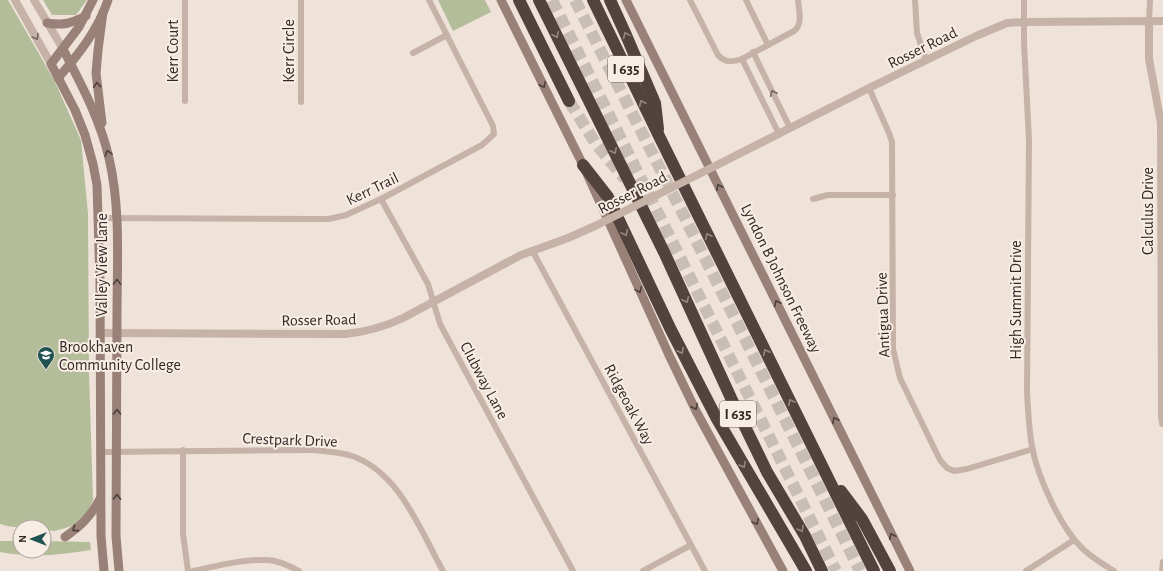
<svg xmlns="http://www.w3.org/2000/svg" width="1163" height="571" viewBox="0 0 1163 571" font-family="'Alegreya Sans',sans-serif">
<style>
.green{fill:#b4bd9a}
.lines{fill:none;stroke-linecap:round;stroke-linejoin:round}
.motorway-tunnel{stroke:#c9beb5;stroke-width:12;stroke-dasharray:12 6;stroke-linecap:butt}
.minor{stroke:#c6b2a6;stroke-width:6}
.tertiary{stroke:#c6b2a6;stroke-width:8}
.secondary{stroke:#9a8178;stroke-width:9}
.motorway{stroke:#53433e;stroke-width:12}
.tertiary-bridge{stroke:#c6b2a6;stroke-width:8}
.oneway{stroke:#958781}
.oneway2{stroke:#756760}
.oneway3{stroke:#4d3f3a}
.labels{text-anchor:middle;stroke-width:4;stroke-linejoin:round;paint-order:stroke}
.shield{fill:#f8ede5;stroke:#6e645f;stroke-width:1}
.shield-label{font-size:15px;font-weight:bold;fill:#332926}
.street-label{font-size:16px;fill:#332926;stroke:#f8ede5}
.poi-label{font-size:16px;fill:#332926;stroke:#f8ede5;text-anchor:start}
</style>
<rect width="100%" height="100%" fill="#efe3d9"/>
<!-- green -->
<g class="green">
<path d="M0,0H8L54,80L81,140L88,214L89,372L93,500L82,523L55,531L44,530V527C29,527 14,529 0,524Z"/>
<path d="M43,0H87L76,15H52Z"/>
<path d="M438,0H485L491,12L453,31Z"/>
<path d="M0,541H20V551H44V541L90,542L91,550C61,555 30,558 0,552Z"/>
</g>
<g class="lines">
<!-- motorway-tunnel -->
<g class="motorway-tunnel">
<path d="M552,0L836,571"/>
<path d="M575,0L686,220L860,571"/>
<path d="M569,101L596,144L625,179"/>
</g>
<!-- minor -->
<g class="minor">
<path d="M301,0V102"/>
<path d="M690,0L718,55C725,63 732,62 742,59L794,31C803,24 799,11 798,0"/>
<path d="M746,0L768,45"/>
<path d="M915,0L917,33L926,60"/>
<path d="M1024,0V43L1029,140L1027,392C1028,411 1029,429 1032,447C1038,478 1061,529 1084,550C1093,558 1104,565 1114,571"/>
<path d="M1149,21L1150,0"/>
<path d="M753,52L790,128"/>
<path d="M413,53L447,35"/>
<path d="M742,59L779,134"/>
<path d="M869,88L889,133L892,142L893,349L900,378L940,460L947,468L954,471L967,469L1033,449"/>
<path d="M185,101V0"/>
<path d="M381,199L428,284L440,324L573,571"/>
<path d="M813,199L828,195H893"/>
<path d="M98,218L329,219L346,215L381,199L482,145L494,134L493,126L429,0"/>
<path d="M532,250L705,571"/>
<path d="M183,450V534L188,571"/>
<path d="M101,452L310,450C323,451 337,452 349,455C399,470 420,530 443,571"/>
<path d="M193,571C217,566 242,559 267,560C278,560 289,566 299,571"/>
<path d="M643,571L691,545"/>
<path d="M1026,571L1074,540"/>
<path d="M1162,571L1163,562"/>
</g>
<!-- tertiary -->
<g class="tertiary">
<path d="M15,0L51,64"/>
<path d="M34,0L63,49"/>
<path d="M1149,21V59L1161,123L1162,417L1163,423"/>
<path d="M717,165L871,87L976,36L1007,23L1024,22L1163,21"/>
<path d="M101,333L345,334C366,332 384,327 403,318L521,255L568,238L595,226"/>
</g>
<!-- secondary -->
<g class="secondary">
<path d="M93,0L79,27L51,64L75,110L85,135L93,164L97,185L100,282L101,536L104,571"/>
<path d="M501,0L583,165L669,355L696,411L783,571"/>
<path d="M626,0L910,571"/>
<path d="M47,23C64,26 71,23 86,16"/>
<path d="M63,49C81,84 100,119 109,158C121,209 117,263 117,315C117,389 117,463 116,536L119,571"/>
<path d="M58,78C79,54 98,30 108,0"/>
<path d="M102,123L96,73L98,50L103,12"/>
<path d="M65,537C82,525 90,517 100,499"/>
</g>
<!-- motorway -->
<g class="motorway">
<path d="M519,0L569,101"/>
<path d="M539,0L664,252L731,398L767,472L805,536L822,571"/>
<path d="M593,0L660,138L874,571"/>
<path d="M610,0L626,35L655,103L658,129"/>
<path d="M583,165L608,197L671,330L717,419L806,571"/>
<path d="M841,491L862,519L890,571"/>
</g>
<!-- tertiary-bridge -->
<path class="tertiary-bridge" d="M595,226L717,165"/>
</g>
<!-- one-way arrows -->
<defs><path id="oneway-chevron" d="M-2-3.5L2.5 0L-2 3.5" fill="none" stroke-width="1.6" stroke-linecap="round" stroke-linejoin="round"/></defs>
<g class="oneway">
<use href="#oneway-chevron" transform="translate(556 35) rotate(64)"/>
<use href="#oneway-chevron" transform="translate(626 35) rotate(-114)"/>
<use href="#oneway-chevron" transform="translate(642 103) rotate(-116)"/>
<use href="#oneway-chevron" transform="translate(614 151) rotate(64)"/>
<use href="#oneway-chevron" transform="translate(625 233) rotate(64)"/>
<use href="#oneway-chevron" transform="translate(708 236) rotate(-116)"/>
<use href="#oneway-chevron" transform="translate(686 300) rotate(65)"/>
<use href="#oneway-chevron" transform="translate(681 351) rotate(63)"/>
<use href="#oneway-chevron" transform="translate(766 352) rotate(-116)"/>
<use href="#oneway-chevron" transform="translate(791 402) rotate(-116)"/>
<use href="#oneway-chevron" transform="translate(743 465) rotate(60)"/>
<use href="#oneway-chevron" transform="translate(801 529) rotate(60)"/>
</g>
<g class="oneway2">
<use href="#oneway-chevron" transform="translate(36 37) rotate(60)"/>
<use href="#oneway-chevron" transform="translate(773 93) rotate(-115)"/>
</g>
<g class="oneway3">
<use href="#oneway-chevron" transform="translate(97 85) rotate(-94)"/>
<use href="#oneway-chevron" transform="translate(543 85) rotate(64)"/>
<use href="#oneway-chevron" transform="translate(108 153) rotate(-106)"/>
<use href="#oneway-chevron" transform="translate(719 187) rotate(-116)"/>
<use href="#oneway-chevron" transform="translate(117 282) rotate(-90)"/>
<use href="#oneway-chevron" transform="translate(639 290) rotate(66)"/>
<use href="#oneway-chevron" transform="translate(777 303) rotate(-116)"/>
<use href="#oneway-chevron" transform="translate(695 407) rotate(63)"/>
<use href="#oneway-chevron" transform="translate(117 412) rotate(-90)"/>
<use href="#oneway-chevron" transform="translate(835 420) rotate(-116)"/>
<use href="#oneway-chevron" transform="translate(117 497) rotate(-89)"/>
<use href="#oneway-chevron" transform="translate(756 522) rotate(61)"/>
<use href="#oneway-chevron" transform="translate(75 529) rotate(144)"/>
<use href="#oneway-chevron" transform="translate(892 536) rotate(-116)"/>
</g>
<!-- icons -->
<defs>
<symbol id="university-pin" viewBox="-11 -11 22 30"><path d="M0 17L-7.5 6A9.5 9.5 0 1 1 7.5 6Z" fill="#1f5251" stroke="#f8ede5"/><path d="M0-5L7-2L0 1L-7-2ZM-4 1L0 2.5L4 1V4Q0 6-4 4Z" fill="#fff"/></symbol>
</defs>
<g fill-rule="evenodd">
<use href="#university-pin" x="36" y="345" width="20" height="27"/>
</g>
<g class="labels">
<!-- shield labels -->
<g class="shield">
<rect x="608" y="56" width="36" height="26" rx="3"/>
<rect x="720" y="401" width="36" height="26" rx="3"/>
</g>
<g class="shield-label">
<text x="626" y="74">I 635</text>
<text x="738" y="419">I 635</text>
</g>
<!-- street labels -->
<g class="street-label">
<text transform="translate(922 47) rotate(-26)" y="6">Rosser Road</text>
<text transform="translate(172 51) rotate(-90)" y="6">Kerr Court</text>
<text transform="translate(288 51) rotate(-90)" y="6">Kerr Circle</text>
<text transform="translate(372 188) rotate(-26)" y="6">Kerr Trail</text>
<text transform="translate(632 192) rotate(-27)" y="6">Rosser Road</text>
<text transform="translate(1147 211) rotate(-90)" y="6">Calculus Drive</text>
<text transform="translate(101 265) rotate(-90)" y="6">Valley View Lane</text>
<text transform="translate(782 278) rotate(64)" y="6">Lyndon B Johnson Freeway</text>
<text transform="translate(1015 300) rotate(-90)" y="6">High Summit Drive</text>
<text transform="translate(882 315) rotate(-92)" y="6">Antigua Drive</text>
<text transform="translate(319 319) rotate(-1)" y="6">Rosser Road</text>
<text transform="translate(485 380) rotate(62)" y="6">Clubway Lane</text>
<text transform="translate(630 404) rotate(62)" y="6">Ridgeoak Way</text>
<text transform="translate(290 439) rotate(2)" y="6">Crestpark Drive</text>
</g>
<!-- poi labels -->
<g class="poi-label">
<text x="59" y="352">Brookhaven<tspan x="59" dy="18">Community College</tspan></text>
</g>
</g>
<!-- north arrow -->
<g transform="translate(32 539) rotate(270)"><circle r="19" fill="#f8ede5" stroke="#a99f99"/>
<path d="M0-3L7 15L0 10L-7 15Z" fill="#1f5251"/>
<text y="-6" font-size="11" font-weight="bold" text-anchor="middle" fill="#332926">N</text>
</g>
</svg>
